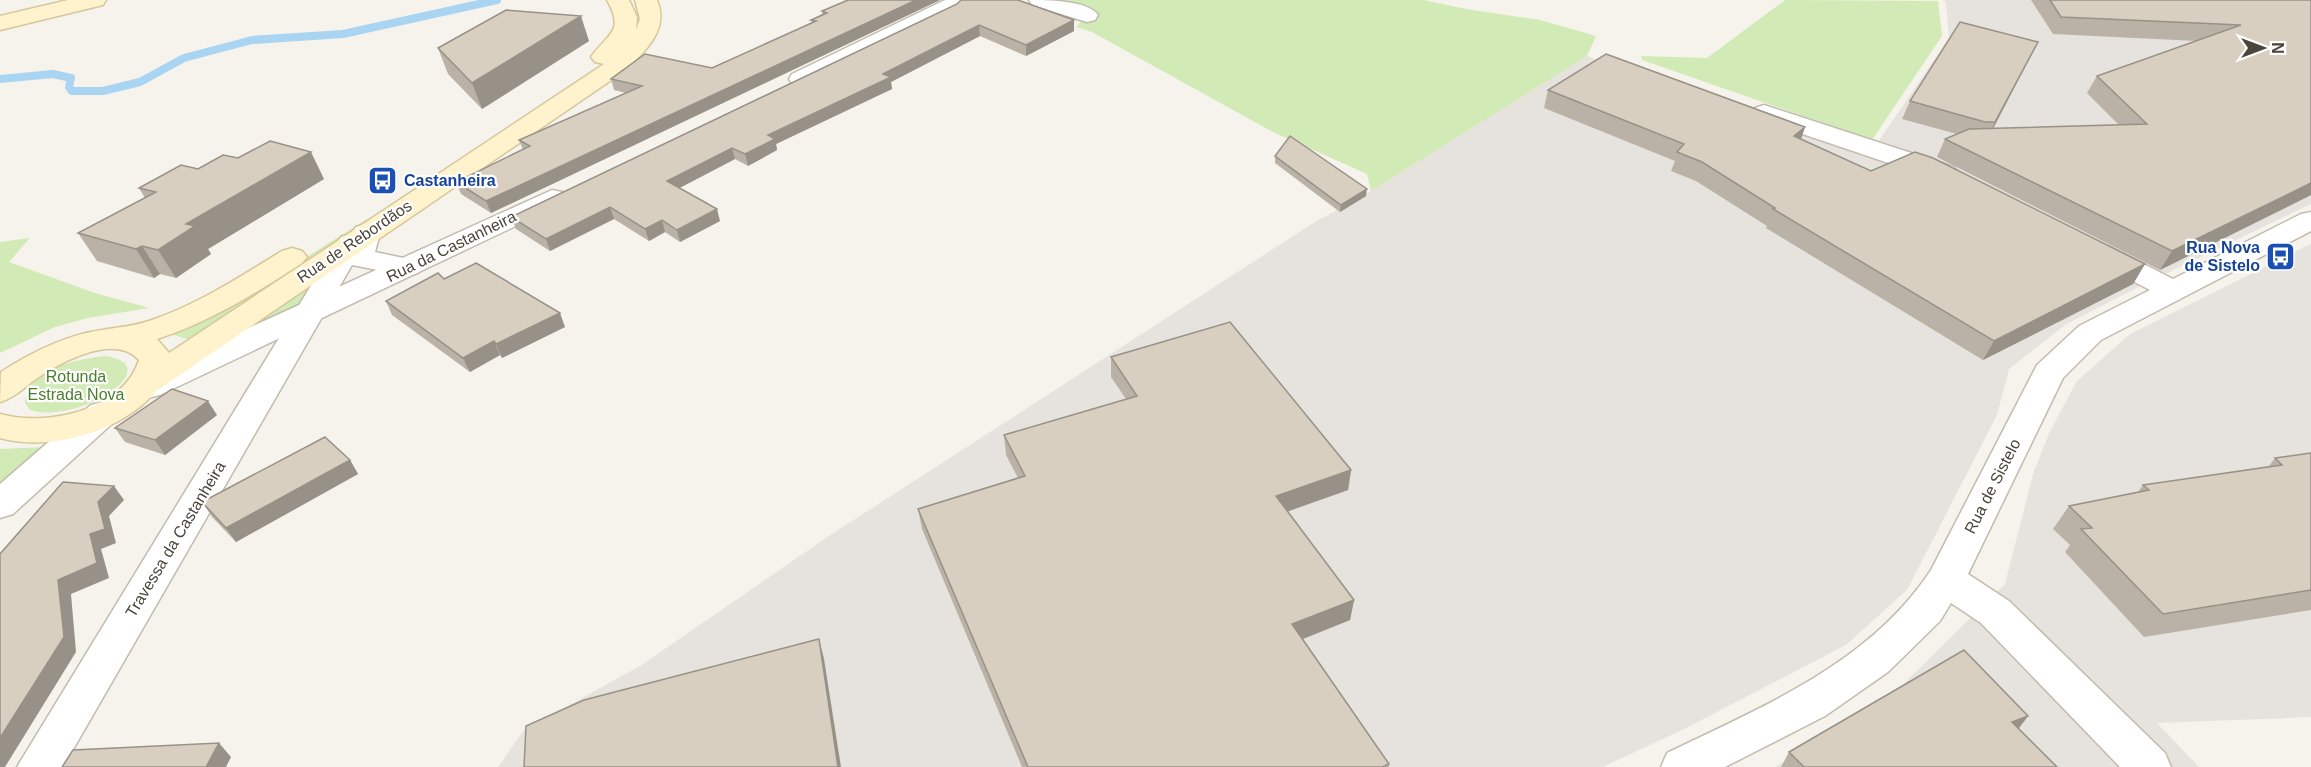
<svg xmlns="http://www.w3.org/2000/svg" width="2311" height="767" viewBox="0 0 2311 767" font-family="Arial,sans-serif">
<style>
.industrial{fill:#e6e2dd}
.green{fill:#d2eab5}
.lines{fill:none;stroke-linecap:round;stroke-linejoin:round}
.stream{stroke:#a9d4f2;stroke-width:8}
.minor-casing{stroke:#c2bbae;stroke-width:3}
.tertiary-casing{stroke:#c2bbae;stroke-width:3}
.secondary-casing{stroke:#d6c79b;stroke-width:3}
.minor{fill:#fff;fill-rule:evenodd}
.tertiary{fill:#fff;fill-rule:evenodd}
.secondary{fill:#fff3cd;fill-rule:evenodd}
.wall{fill:#bab2a6}
.shaded-wall{fill:#979187}
.building{fill:#d8cfc1;stroke:#979187;stroke-width:1.5}
.labels{text-anchor:middle;stroke-width:4.5;stroke-linejoin:round;paint-order:stroke}
.transit-label{font-size:16px;font-weight:bold;fill:#164399;stroke:#fff;text-anchor:start}
.street-label{font-size:16px;fill:#4b4439;stroke:#fff}
.park-label{font-size:16px;fill:#4a7f2a;stroke:#fff}
</style>
<rect width="100%" height="100%" fill="#f6f3ec"/>
<!-- industrial -->
<g class="industrial">
<path d="M1943,0H2311V204L2159,277L2069,227L1950,166L1878,142L1949,38L1946,2Z"/>
<path d="M1587,56L1902,169L2146,283L2065,325L2009,369L1997,415L1907,590L1846,645L1684,729L1603,767H498L524,730L640,666L829,536L1315,222L1371,191Z"/>
<path d="M2311,244V717L2157,723L2199,767H1775L1866,721L2005,584L2033,474L2049,433L2077,381L2130,334Z"/>
</g>
<!-- green -->
<g class="green">
<path d="M1065,0H1424L1466,9L1540,20L1596,36L1587,56L1371,191L1367,174L1273,132L1092,32L1076,27L1087,15Z"/>
<path d="M1785,0L1938,1L1942,36L1872,140L1642,60L1641,56L1707,58Z"/>
<path d="M367,219L370,220L190,340L171,334L221,311Z"/>
<path d="M30,238L9,262L95,293L149,308L88,318L55,327L0,353V242Z"/>
<path d="M316,280L311,301L247,329Z"/>
<path d="M107,356C169,368 75,425 30,410L25,403C27,369 79,358 107,356Z"/>
<path d="M47,447L0,490V449Z"/>
</g>
<g class="lines">
<!-- stream -->
<path class="stream" d="M0,79L53,74L71,78L69,87L72,91H103L140,82L184,58L252,40L343,34L497,0"/>
<defs>
<g id="minor">
<path d="M1029,0C1047,0 1087,0 1098,15L1095,20L1087,22L1032,5Z"/>
<path d="M1764,105L1954,167L1958,173L1954,179L1945,181L1936,179L1755,118L1751,113L1755,108Z"/>
<path d="M2311,212V231L2101,340L2063,378L1968,574L2009,601L2165,753L2171,767H2120L1981,623L1951,603L1940,621L1888,672L1825,716L1725,767H1661L1667,753C1764,706 1870,663 1931,570L2037,365L2079,326L2150,290L2090,259L2085,253L2090,247L2100,244L2110,247L2173,279L2301,214Z"/>
<path d="M366,224L376,227L380,233L375,252L418,261L423,267L418,273L408,276L352,265L63,767H17L337,243L341,237L351,234L356,227Z"/>
</g>
<g id="tertiary">
<path d="M945,0H970L957,13L810,84L801,86L792,84L789,79L792,74Z"/>
<path d="M552,190L562,192L566,198L562,204L160,395L148,398L136,395L131,387L136,379Z"/>
<path d="M103,402L115,405L120,413L115,421L13,514L0,518V484L91,405Z"/>
</g>
<g id="secondary">
<path d="M68,0H106L103,5L0,30V16Z"/>
<path d="M607,0H629L637,17L636,30L640,19L635,0H657C670,30 644,53 623,72L155,392C122,432 49,452 0,438V414C46,427 123,411 139,360C116,334 67,359 42,375C27,384 17,397 0,402L1,372C32,352 66,335 102,330C120,327 135,326 152,320C198,304 240,277 282,251L292,248L302,251L307,257L302,263C256,293 210,322 157,339L169,353L604,64L595,62L591,57C608,33 625,32 607,0Z"/>
</g>
</defs>
<!-- minor casing -->
<use href="#minor" class="minor-casing"/>
<!-- tertiary casing -->
<use href="#tertiary" class="tertiary-casing"/>
<!-- secondary casing -->
<use href="#secondary" class="secondary-casing"/>
<!-- minor -->
<use href="#minor" class="minor"/>
<!-- tertiary -->
<use href="#tertiary" class="tertiary"/>
<!-- secondary -->
<use href="#secondary" class="secondary"/>
</g>
<!-- wall -->
<g class="wall">
<path d="M848,0H940L491,213L461,194L456,182L523,150L519,140L626,93L614,90L611,79L712,68L812,23L811,20L822,14V11Z"/>
<path d="M2031,0H2311V195L2160,270L1937,157L1945,139L1957,134L1902,119L1910,101L2038,42L1993,129L2119,125L2087,93L2097,76L2197,41L2053,34Z"/>
<path d="M957,4L1074,20V31L1026,56L980,36L891,82L892,89L776,144L777,150L748,166L735,159L679,188L720,221L680,242L665,232L649,241L614,219L550,251L516,229L511,217Z"/>
<path d="M589,41L482,109L448,74L438,48Z"/>
<path d="M1548,90L1805,127L1801,139L1871,171L2145,264L2133,284L1983,360L1766,228L1767,226L1696,181L1671,171L1675,161L1544,108Z"/>
<path d="M1275,156L1366,196L1340,212L1275,163Z"/>
<path d="M198,169L324,179L208,249L211,254L176,278L160,274L154,278L97,261L78,233L145,198L139,188Z"/>
<path d="M444,279L565,327L502,358L500,355L470,372L392,315L386,301Z"/>
<path d="M1111,357L1351,470L1348,490L1288,511L1354,600L1350,620L1303,639L1389,764V767H1022L922,529L918,509L1018,478L1006,455L1004,435L1126,399L1111,377Z"/>
<path d="M217,415L165,455L125,442L115,428Z"/>
<path d="M2311,453V610L2144,637L2065,552L2070,545L2053,529L2069,506L2138,492L2143,485L2269,466L2275,458Z"/>
<path d="M350,460L358,474L236,542L212,517L202,502Z"/>
<path d="M2028,716L2018,729L2057,767H1781L1789,752Z"/>
</g>
<!-- shaded-wall -->
<g class="shaded-wall">
<path d="M916,0H940L491,213L486,201Z"/>
<path d="M581,16L589,41L482,109L472,83Z"/>
<path d="M1074,20V31L1026,56V45Z"/>
<path d="M979,25L980,36L891,82L892,89L776,144L777,150L748,166L745,154L768,135L883,74Z"/>
<path d="M2038,42L2029,59L1987,140L1995,122Z"/>
<path d="M1805,127L1799,145L1794,136Z"/>
<path d="M732,148L735,159L670,193L667,181Z"/>
<path d="M311,152L324,179L208,249L211,254L176,278L158,250L186,224Z"/>
<path d="M2311,183V195L2160,270L2172,251Z"/>
<path d="M1367,189L1366,196L1340,212L1341,205Z"/>
<path d="M610,207L614,219L550,251L546,239Z"/>
<path d="M717,209L720,221L680,242L677,230Z"/>
<path d="M662,220L665,232L649,241L645,229Z"/>
<path d="M142,246L160,274L154,278L136,249Z"/>
<path d="M2145,264L2133,284L1983,360L1994,341Z"/>
<path d="M560,313L565,327L502,358L496,344Z"/>
<path d="M494,341L500,355L470,372L463,358Z"/>
<path d="M208,401L217,415L165,455L155,440Z"/>
<path d="M350,460L358,474L236,542L226,528Z"/>
<path d="M1351,470L1348,490L1275,516L1276,496Z"/>
<path d="M114,486L124,500L109,516L116,543L101,549L109,578L71,594L76,652L5,767H0V738L58,580L90,534L98,502Z"/>
<path d="M1354,600L1350,620L1290,644L1292,624Z"/>
<path d="M819,639L824,659L841,767H838Z"/>
<path d="M2028,716L2013,736L2012,722Z"/>
<path d="M219,743L231,757L226,767H206Z"/>
</g>
<!-- building -->
<g class="building">
<path d="M848,0H916L486,201L456,182L530,146L519,140L642,86L611,79L645,54L712,68L816,21L811,20L827,13L822,11Z"/>
<path d="M961,0H1018L1074,20L1026,45L979,25L883,74L891,77L768,135L775,139L745,154L732,148L667,181L717,209L677,230L662,220L645,229L610,207L546,239L511,217L957,4Z"/>
<path d="M2050,0H2311V183L2172,251L1945,139L1969,129L2147,124L2097,76L2241,25L2061,17Z"/>
<path d="M506,10L581,16L472,83L438,48Z"/>
<path d="M1960,22L2038,42L1995,122H1985L1910,101Z"/>
<path d="M1606,54L1805,127L1794,136L1871,171L1915,152L1933,158L2145,264L1994,341L1773,209L1775,208L1702,162L1677,152L1684,144L1548,90Z"/>
<path d="M1290,136L1367,189L1341,205L1275,156Z"/>
<path d="M270,141L311,152L186,224L195,226L158,250L142,246L136,249L78,233L156,192L139,188L181,165L198,169L223,155L238,158Z"/>
<path d="M476,263L560,313L496,344L494,341L463,358L386,301L438,273L444,279Z"/>
<path d="M1230,322L1351,470L1276,496L1354,600L1292,624L1389,764L1382,767H1028L918,509L1025,476L1004,435L1137,396L1111,357Z"/>
<path d="M172,389L208,401L155,440L115,428Z"/>
<path d="M325,437L350,460L226,528L202,502Z"/>
<path d="M2311,453V590L2163,614L2081,529L2092,528L2069,506L2149,490L2143,485L2282,465L2275,458Z"/>
<path d="M63,482L114,486L98,502L105,529L90,534L97,563L58,580L64,637L0,738V554Z"/>
<path d="M819,639L838,767H524L526,726L584,700Z"/>
<path d="M1964,650L2028,716L2012,722L2057,767H1804L1789,752Z"/>
<path d="M219,743L206,767H62L73,750Z"/>
</g>
<!-- icons -->
<defs>
<symbol id="bus-square" viewBox="-11 -11 22 22"><rect x="-9" y="-9" width="18" height="18" rx="4" fill="#1a4fb4" stroke="#fff"/><path d="M-5-6H5V4H4V6H2V4H-2V6H-4V4H-5ZM-3.5-4V0h7V-4ZM-3.5 1.2v1.5H-2V1.2ZM2 1.2v1.5H3.5V1.2Z" fill="#fff"/></symbol>
</defs>
<g fill-rule="evenodd">
<use href="#bus-square" x="366" y="164" width="33" height="33"/>
<use href="#bus-square" x="2264" y="240" width="33" height="33"/>
</g>
<g class="labels">
<!-- transit labels -->
<g class="transit-label">
<text x="404" y="186">Castanheira</text>
<text x="2260" y="253" text-anchor="end">Rua Nova<tspan x="2260" dy="18">de Sistelo</tspan></text>
</g>
<!-- street labels -->
<g class="street-label">
<text transform="translate(354 241) rotate(-34)" y="6">Rua de Rebordãos</text>
<text transform="translate(451 246) rotate(-26)" y="6">Rua da Castanheira</text>
<text transform="translate(1992 486) rotate(-63)" y="6">Rua de Sistelo</text>
<text transform="translate(175 539) rotate(-59)" y="6">Travessa da Castanheira</text>
</g>
<!-- park labels -->
<g class="park-label">
<text x="76" y="382">Rotunda<tspan x="76" dy="18">Estrada Nova</tspan></text>
</g>
</g>
<!-- north arrow -->
<g transform="translate(2263 48) rotate(90)" stroke="#ffffff" stroke-width="4.5" paint-order="stroke">
<path d="M0-4.5L10 22L0 15L-10 22Z" fill="#4b4439"/>
<text y="-9" font-size="16" font-weight="bold" text-anchor="middle" fill="#4b4439">N</text>
</g>
</svg>
